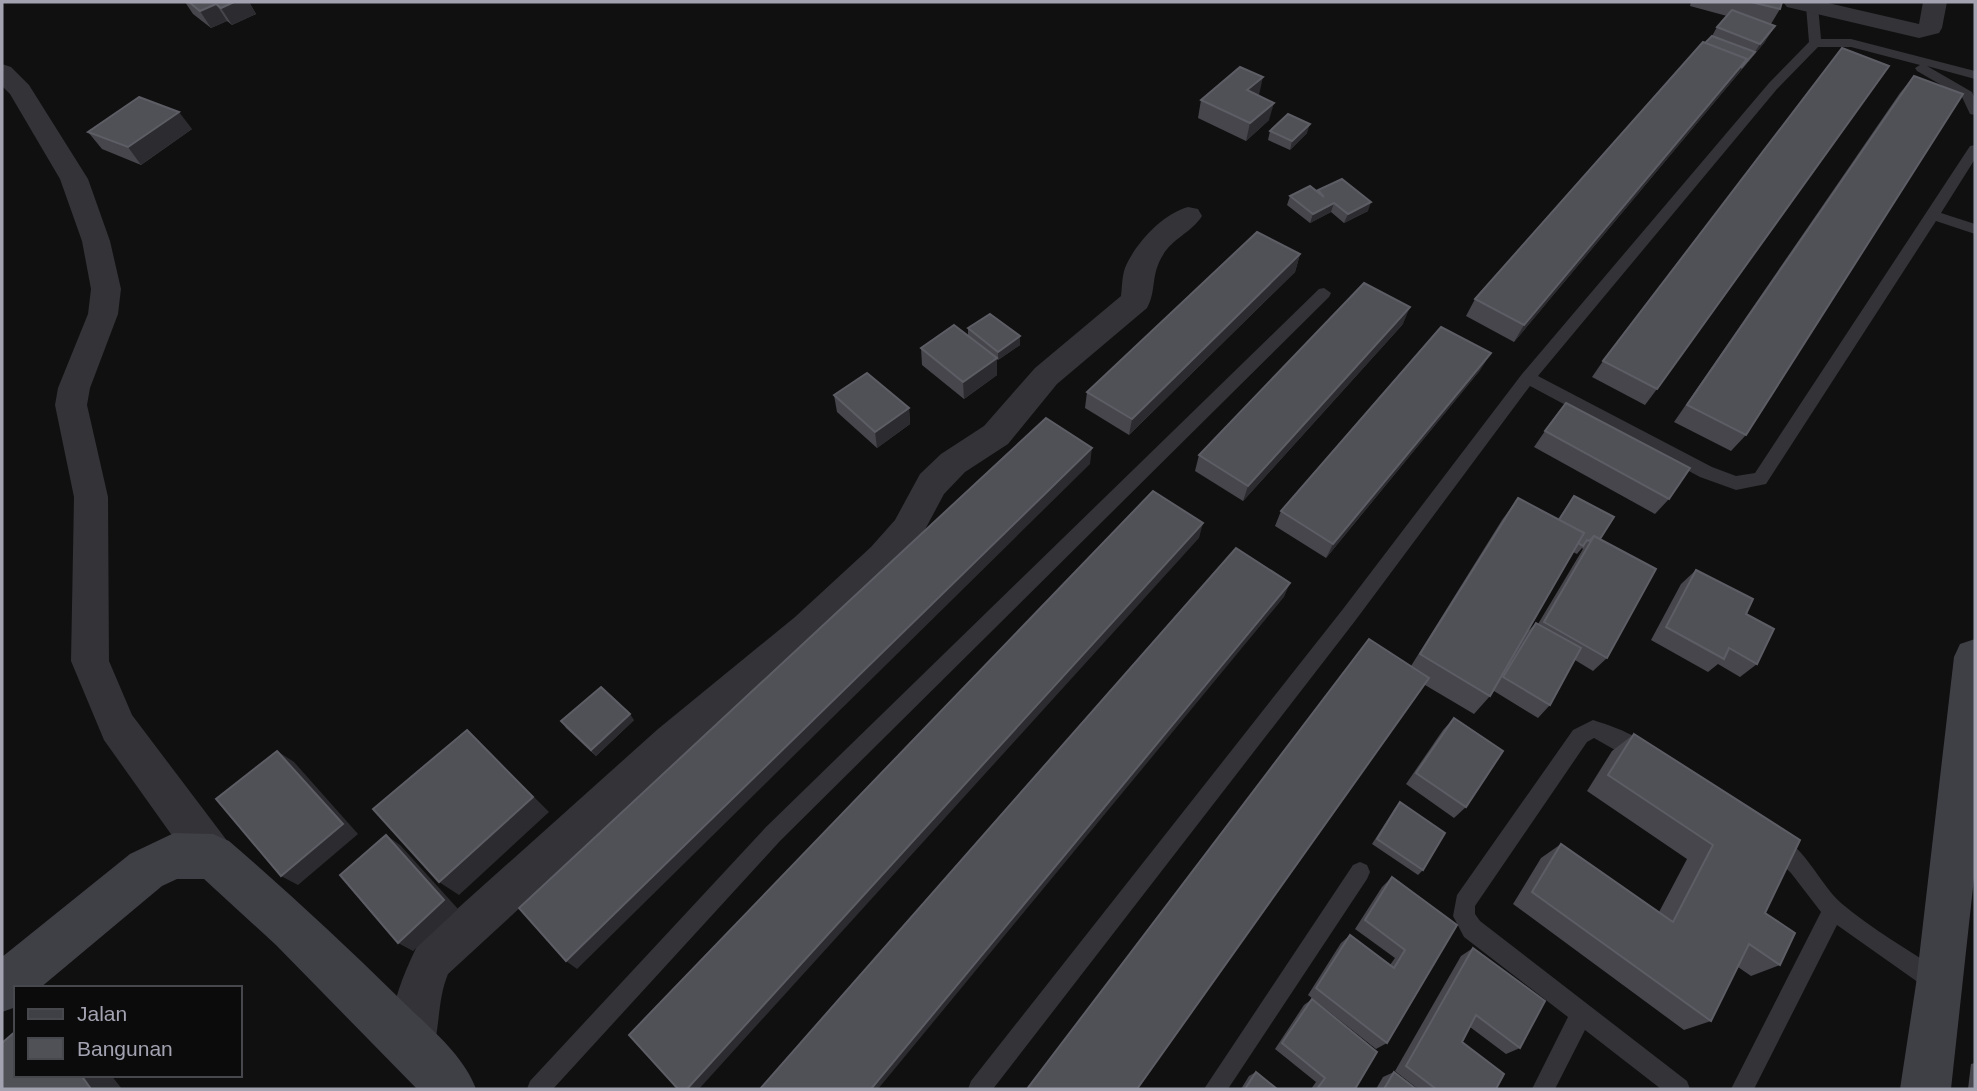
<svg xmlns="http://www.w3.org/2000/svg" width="1977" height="1091" viewBox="0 0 1977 1091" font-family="Arial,sans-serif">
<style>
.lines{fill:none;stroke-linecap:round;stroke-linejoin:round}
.lane{fill:#333338;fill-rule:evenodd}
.street{fill:#333338;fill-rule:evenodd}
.secondary{fill:#3f3f46;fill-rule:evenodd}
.wall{fill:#46464c;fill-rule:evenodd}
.shaded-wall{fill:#2c2c30}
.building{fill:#505057;stroke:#5d5d65;stroke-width:2}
</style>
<rect width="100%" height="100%" fill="#101011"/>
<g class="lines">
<!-- lane -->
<g class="lane">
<path d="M1812,2L1818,6L1821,39H1851L1975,71V79L1927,66L1972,92L1975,99V115L1970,114L1962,97L1917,71L1915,68L1920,65L1851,47H1818L1777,89L1538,376L1712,467L1736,476L1755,473L1970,146L1975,145V159L1941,213L1975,224V234L1936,221L1766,484L1736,490L1700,477L1530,386L1355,621L993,1089H968L971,1081L1343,609L1522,374L1769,83L1809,42L1806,6Z"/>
<path d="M1324,288L1331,293L1329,297L780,841L553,1089H527L530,1081L766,827L1319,289Z"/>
<path d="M1593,720C1611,726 1645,736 1653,755L1650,762L1643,764L1636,762L1594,738L1587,742L1475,906V914L1480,921L1687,1081L1690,1089H1661L1585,1030L1555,1089H1532L1568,1017L1464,937L1453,916L1457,895L1573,730Z"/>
<path d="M1774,833C1805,845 1818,882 1841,903C1870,928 1912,952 1945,974L1948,982L1945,990L1937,993L1929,990L1837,925L1754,1089H1731L1821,912L1791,873L1767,850L1764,843L1767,836Z"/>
<path d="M1360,862L1367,865L1370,872L1367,879L1228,1089H1204L1353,865Z"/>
</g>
<!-- street -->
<g class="street">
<path d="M1783,2H1824L1919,24L1923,2H1947L1942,28L1939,33L1919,38L1787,7Z"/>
<path d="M2,64L11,67L29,85L88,179L110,241L121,289L118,314L90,388L87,405L108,497L109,661L132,715L228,842L234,857L228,872L213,878L198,872L104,740L71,661L74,497L55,405L58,388L88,314L91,289L82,241L60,179L10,94L2,86Z"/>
<path d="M1188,207L1198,209L1202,216C1192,232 1172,239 1163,255C1150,276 1157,290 1147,308L1057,384L1008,444L965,472L944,494L920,539L895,569L821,639L686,755L448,974C436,1003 441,1034 429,1063L413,1070L397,1063C381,1025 401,979 418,944L658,729L795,617L871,547L895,520L920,474L941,454L984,426L1035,368L1121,296C1122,288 1122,276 1125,268C1135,244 1162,214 1188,207Z"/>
</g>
<!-- secondary -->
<g class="secondary">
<path d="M1975,639V869L1951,1089H1900L1916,984L1954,657L1960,644Z"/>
<path d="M174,833L213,834L229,841C287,891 343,943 398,997C425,1024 463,1053 476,1089H417L276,945L204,879H177L162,886L40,988H16V1007L2,1012V957L130,854Z"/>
</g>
</g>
<!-- wall -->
<g class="wall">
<path d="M185,2H249L256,14L232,25L227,21L211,28L193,14Z"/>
<path d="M1691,2H1782L1780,9L1771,24L1775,26L1764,43L1514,342L1466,316L1475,299L1712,36L1717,27L1727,16L1690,6Z"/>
<path d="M1914,76L1746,435L1731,451L1674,422L1900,93Z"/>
<path d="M1258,95L1269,120L1246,141L1198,118L1201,100L1259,95Z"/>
<path d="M192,129L141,165L102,149L88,132Z"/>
<path d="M1270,131L1307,133L1290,150L1268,140Z"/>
<path d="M1318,190L1368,211L1344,223L1331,212L1310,223L1287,205L1290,196L1318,192Z"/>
<path d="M1300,254L1295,272L1129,435L1085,408L1087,392Z"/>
<path d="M1403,324L1243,501L1195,471L1199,455Z"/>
<path d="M968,328L1020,345L998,360L997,359V375L964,399L922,365L921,348L968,336Z"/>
<path d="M1603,361L1657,389L1645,405L1592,377Z"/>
<path d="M1481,369L1326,558L1275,526L1281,511Z"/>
<path d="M834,395L909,408L910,424L877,448L837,412Z"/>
<path d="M1545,431L1669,499L1655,514L1534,447Z"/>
<path d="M1574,496L1600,539L1607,658L1593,671L1575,660L1550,705L1538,718L1494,691L1490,696L1474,714L1425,685L1411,666L1502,520L1518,498L1558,519ZM1582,548L1583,549L1538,624L1536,623L1527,632L1573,552L1577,554Z"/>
<path d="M1696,570L1757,664L1740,677L1718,664L1708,672L1651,640L1681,584Z"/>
<path d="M1454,718L1466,807L1454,818L1406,784L1443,730Z"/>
<path d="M634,720L596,756L566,728L561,721Z"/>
<path d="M1634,734L1765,913L1780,965L1751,976L1738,967L1711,1021L1684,1030L1513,904L1541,858L1561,844L1659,912L1687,859L1587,791L1612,751Z"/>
<path d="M1400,802L1423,870L1418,875L1372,844L1395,808Z"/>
<path d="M1392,877L1457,925L1387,1043L1376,1049L1308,995L1341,943L1350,935L1390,965L1395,958L1355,929L1382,887Z"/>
<path d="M1473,948L1520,1048L1506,1054L1470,1027L1462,1042L1496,1089H1418L1395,1071L1461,956Z"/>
<path d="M1312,999L1355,1089H1311L1316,1082L1275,1049L1304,1005Z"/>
<path d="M1975,1063V1089H1968L1971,1064Z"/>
<path d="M1256,1072L1277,1089H1241L1249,1076Z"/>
<path d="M1394,1072L1416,1089H1376L1383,1077Z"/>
</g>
<!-- shaded-wall -->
<g class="shaded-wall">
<path d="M234,2H249L256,14L232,25L221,8Z"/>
<path d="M216,4L227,21L211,28L200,11Z"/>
<path d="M1775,26L1764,43L1514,342L1524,325L1747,59L1755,52L1760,44Z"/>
<path d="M1263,77L1259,95L1243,108L1247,90Z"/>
<path d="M1274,103L1269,120L1246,141L1250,123Z"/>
<path d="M179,112L192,129L141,165L128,147Z"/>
<path d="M1310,124L1307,133L1290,150L1292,141Z"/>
<path d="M1371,202L1368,211L1344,223L1348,214Z"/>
<path d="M1334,203L1331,212L1310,223L1313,214Z"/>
<path d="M1300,254L1295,272L1129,435L1132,419Z"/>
<path d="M1410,307L1403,324L1243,501L1248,486Z"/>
<path d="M1020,336V345L998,360V352Z"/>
<path d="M1491,353L1481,369L1326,558L1333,544Z"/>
<path d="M997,358V375L964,399L963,382Z"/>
<path d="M909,408L910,424L877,448L875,432Z"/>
<path d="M1092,448L1090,464L577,969L566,961Z"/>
<path d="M1203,523L1199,538L699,1089H687Z"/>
<path d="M1290,583L1284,597L878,1089H871Z"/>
<path d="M630,714L634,720L596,756L591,750Z"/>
<path d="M467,730L549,812L459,895L439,882Z"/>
<path d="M277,751L294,762L358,834L298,885L281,876Z"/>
<path d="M386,835L400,845L458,909L413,951L398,943Z"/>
<path d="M81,1075H111L122,1089H91Z"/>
</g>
<!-- building -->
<g class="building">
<path d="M189,2H234L221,8L216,4L200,11Z"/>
<path d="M1751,2H1782L1780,9Z"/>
<path d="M1732,10L1775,26L1760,44L1717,27Z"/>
<path d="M1712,36L1755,52L1741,68L1747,59L1705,43Z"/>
<path d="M1703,42L1747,59L1524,325L1475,299Z"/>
<path d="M1842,48L1889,66L1657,389L1603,361Z"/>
<path d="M1240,67L1263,77L1247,90L1274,103L1250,123L1201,100Z"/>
<path d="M1914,76L1963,94L1746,435L1687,405Z"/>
<path d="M139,97L179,112L128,147L88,132Z"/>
<path d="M1288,114L1310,124L1292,141L1270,131Z"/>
<path d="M1342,179L1371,202L1348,214L1334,203L1313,214L1290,196L1310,186L1324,197L1318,190Z"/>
<path d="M1257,232L1300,254L1132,419L1087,392Z"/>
<path d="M1364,283L1410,307L1248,486L1199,455Z"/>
<path d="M990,314L1020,336L998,352L968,328Z"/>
<path d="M954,325L997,358L963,382L921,348Z"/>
<path d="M1441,327L1491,353L1333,544L1281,511Z"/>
<path d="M867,373L909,408L875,432L834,395Z"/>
<path d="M1566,403L1690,468L1669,499L1545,431Z"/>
<path d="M1046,418L1092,448L566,961L519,908Z"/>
<path d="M1153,491L1203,523L687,1089H678L629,1035Z"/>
<path d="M1574,496L1614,517L1600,539L1594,536L1589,541L1587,540L1583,546L1578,543L1584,533L1559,520Z"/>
<path d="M1518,498L1584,533L1490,696L1420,654Z"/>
<path d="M1594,536L1656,569L1607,658L1544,622Z"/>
<path d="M1236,548L1290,583L871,1089H760Z"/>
<path d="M1696,570L1753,599L1746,614L1774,629L1757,664L1729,648L1724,659L1666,627Z"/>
<path d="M1536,623L1581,648L1550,705L1503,677Z"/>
<path d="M1369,639L1429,678L1137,1089H1027Z"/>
<path d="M601,687L630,714L591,750L561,721Z"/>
<path d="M1454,718L1503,751L1466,807L1416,773Z"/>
<path d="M467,730L533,797L439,882L373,809Z"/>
<path d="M1634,734L1800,840L1765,913L1795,933L1780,965L1749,944L1711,1021L1532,892L1561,844L1673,922L1713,845L1608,775Z"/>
<path d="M277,751L343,824L281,876L216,799Z"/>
<path d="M1400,802L1445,833L1423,870L1377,839Z"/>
<path d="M386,835L444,900L398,943L340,875Z"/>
<path d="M1392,877L1457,925L1387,1043L1316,988L1350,935L1394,968L1405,950L1365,920Z"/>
<path d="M1473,948L1545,1001L1520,1048L1476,1015L1462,1042L1504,1074L1496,1089H1436L1406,1066Z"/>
<path d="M1312,999L1377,1052L1355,1089H1317L1325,1078L1282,1043Z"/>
<path d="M16,1031V1075H81L91,1089H2V1043Z"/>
<path d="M1256,1072L1277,1089H1245Z"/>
<path d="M1394,1072L1416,1089H1384Z"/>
</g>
<!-- border -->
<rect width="1977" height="1091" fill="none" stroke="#a2a2b1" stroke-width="7"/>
<!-- legend -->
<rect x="14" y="986" width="228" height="91" fill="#0b0b0c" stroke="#47474e" stroke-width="2"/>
<rect x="28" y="1009" width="35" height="10" fill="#3f3f46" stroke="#47474e" stroke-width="2"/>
<text x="77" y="1021" font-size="21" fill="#a2a2b1">Jalan</text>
<rect x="28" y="1038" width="35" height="21" fill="#505057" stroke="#47474e" stroke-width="2"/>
<text x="77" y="1056" font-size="21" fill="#a2a2b1">Bangunan</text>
</svg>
